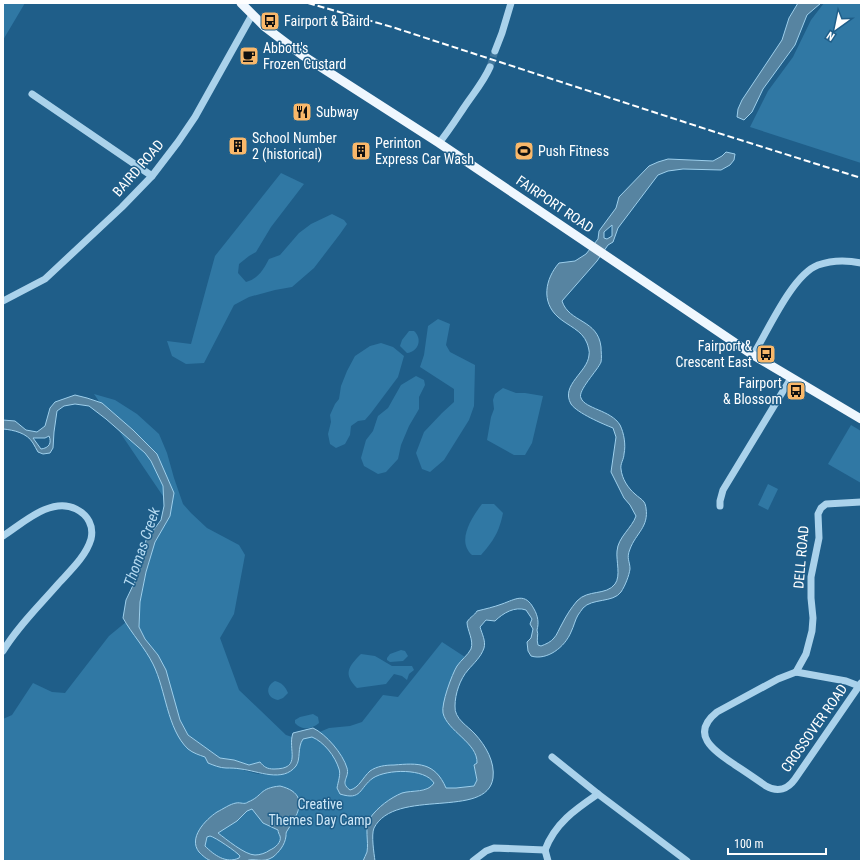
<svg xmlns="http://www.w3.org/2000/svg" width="864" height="864" viewBox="0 0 864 864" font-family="'Roboto Condensed',sans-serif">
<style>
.green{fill:#3078a4}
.water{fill:#5784a1;stroke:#9dcfec;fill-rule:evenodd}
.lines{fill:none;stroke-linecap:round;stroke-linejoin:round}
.minor-tunnel{stroke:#41769b;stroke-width:7;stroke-dasharray:7 3.5;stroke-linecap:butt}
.minor{stroke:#aad2eb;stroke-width:7}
.major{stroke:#eff7fe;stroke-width:9}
.rail{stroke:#fff;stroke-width:2;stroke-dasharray:7 3;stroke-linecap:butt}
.labels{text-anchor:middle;stroke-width:3;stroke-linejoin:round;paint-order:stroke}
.poi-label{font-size:14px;fill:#fff;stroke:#1f5e89;text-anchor:start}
.street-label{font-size:14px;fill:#fff;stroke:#1f5e89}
.park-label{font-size:14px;fill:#cfe8f8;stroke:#1f5e89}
.water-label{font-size:15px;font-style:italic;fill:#b6dbf2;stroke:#1f5e89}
</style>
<rect width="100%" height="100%" fill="#1f5e89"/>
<!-- green -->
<g class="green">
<path d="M3,3H25L3,40Z"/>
<path d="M824,3H861V163L750,127L768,91L793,57L811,20Z"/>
<path d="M281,173L304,184L271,227L256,252L249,256L239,264L238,273L246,282C258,279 263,270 269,259L280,255L299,233L311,224L332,214L344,220L347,224L340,234L314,268L292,287L275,290L249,297L234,305L204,363L186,364L172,356L167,341L191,344L215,256Z"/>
<path d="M438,319L450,324L446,345L450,352L475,365L474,406L469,420L444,460L430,472L422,469L416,453L424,432L442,413L454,402V389L420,367L424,355L428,326Z"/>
<path d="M409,331H414C423,339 418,352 407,353L400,346L402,340Z"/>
<path d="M381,343L393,347L404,356L398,377L371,413L365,420L358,421L351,426L350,435L345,444L336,448L330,444L328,434L331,422L330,415L335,404L339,399L341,386L347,371L355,356L370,346Z"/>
<path d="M416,376L424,380L425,385L419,397V409L409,426L401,445L398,459L386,472L378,474L364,466L361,458L366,440L373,431L378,416L388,408L401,385Z"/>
<path d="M503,388L516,393H525L543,396L532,443L525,455H514L487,440L491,417L494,409L493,400L495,394Z"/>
<path d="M94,394L115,400L137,414L159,434L167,453L174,478L183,504L191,513L207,528L239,545L245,555L234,614L220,638L239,690L286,735L292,737C290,744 294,752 292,759C290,769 272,772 264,767C263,766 261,763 260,762L249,765L234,760L220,758L188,735L180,720L158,655L145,639L139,627L140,602L146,572L155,542L170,516L171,508Z"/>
<path d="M851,425L861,431V483L828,464Z"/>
<path d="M768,484L778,489L768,510L758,505Z"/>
<path d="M482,504H494L503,513C499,532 494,540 481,555H472C456,541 472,517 482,504Z"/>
<path d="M126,622L149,655L155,667L176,732L197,754L205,757L208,763L225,768L232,767L258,774L277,775L298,764L299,745L303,739L329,728L350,726L362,722L383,695L398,697L442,642L465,657L458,665L449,723C458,732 478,750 477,763L474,765L477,780L474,786L456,788H430L403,793L367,832V852L363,861H3V719L12,715L33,683L52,692L65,693L109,636Z"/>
<path d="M401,650L405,651L408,656L403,661L390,662L387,660V658L390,654Z"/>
<path d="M361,654L375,656L392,666H412L414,670L409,674L407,680L402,676L394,674L386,684L357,688C343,674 348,667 361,654Z"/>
<path d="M275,681C282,683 285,686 288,693L283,698L278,700C266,698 265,686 275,681Z"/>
<path d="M313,714L318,717L319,723C312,729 302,731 295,723V720L300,717Z"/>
</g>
<!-- water -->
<g class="water">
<path d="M798,3H821L807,15L795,45L763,89L752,112L744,120L737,117L738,109L742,100L782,40L789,18Z"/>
<path d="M726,152L735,154L734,160L730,165L721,170L683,169L668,171L658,175L618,228L613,242L608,245L597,261L562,301C569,323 598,319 601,347C601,351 602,358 601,362C598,370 577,391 581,398C585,409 611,410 620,425C624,433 626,445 624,454C624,459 620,464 621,469C622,479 628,488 635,494C638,497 642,499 644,502C645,503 646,507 646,508C649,527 636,533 630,549C626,559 630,561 630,569C629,576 625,586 621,592C613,603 592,598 583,608C581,610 580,613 578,615C575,620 574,626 571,632C565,647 547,661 531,656L528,651L527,642L531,638L533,629L530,624L532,619L526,610C515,606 503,613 495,621L486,620L480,627C482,634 486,641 484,648C481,657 474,663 468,670C460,679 455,694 455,706C454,719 468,726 475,734C486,746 495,762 493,778C487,820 395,787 374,828C371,835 374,853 375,861H363C364,858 366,855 367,852C369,841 364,828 370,818C378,807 390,798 402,793C412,790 428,793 434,783C425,768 387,769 373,778C359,788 362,801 340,794L337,788C338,782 341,774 339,769C335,756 324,742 312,737L303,739C297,748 301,759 296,766C283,783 258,771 241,769C235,768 231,768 226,768C220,768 213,765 208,763L205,757C199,755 193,753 188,749C167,729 166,690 153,664C145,648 132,634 123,618L126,600L137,577L146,540L161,520L164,506L163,486L151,461L145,453L106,419L89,406L75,404L64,406L57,411L54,432L53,448L50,453L43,454L38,452C36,449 35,446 33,443C27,433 14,430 3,429V420L15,421L26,430L37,432L45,426L50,408L55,402L75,395L87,398L102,403L133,430L157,454L174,493L170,516L155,542L146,572L140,602L139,627L145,639L158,655L166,670L180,720L188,735L220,758L234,760L249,765L260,762C264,767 267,769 274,769C303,769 287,749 293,733L313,728C326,734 343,754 347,768C350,778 339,782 350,790C359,788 363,777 370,771C377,766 386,765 394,765C418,763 435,762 446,788H456L474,786L477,780L474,765L477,763C478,743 447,731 443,713C441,704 452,674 457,666C461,660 468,655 471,649C474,640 467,630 467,622C471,616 474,616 477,611C485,609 494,607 502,604C516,599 525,592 534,609C538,616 539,623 537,630C539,635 536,639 538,645L541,646C546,644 551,642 554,638C557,635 559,629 562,624C566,616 571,608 577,601C588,589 606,596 615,584C621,576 616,561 617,551C618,537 632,528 636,516L630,505L624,498L611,472L616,437L613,428C603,424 577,413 571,404C560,385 588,372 589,355C590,352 588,346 587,343C582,330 568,326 558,317C541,302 545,279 559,263L575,261L586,254L598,239L599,231L616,208L619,197L649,166L658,162L668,159L713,161L722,156ZM612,225V236L607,239L604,238V232ZM49,436C52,443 49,448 41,449L33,438H45Z"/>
<path d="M280,786C300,791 304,802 294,820C292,824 289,827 287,831C286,832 286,834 286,836C285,845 279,852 273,857C262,864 254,857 246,861C237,861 219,863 212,861C207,860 202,855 199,852C188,838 205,820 217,812C223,809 230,804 236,803C241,802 244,805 248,802C263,796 259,788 280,786ZM252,809L263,823L278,830C278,832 279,834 280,836C282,842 275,848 270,850C266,853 260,855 255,855C245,855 226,839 218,833L237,821L247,811ZM210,836C215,837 237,852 240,856L239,858C226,864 214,855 205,846L207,837Z"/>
</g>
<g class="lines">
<!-- minor-tunnel -->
<path class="minor-tunnel" d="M490,67L495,51"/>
<!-- minor -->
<g class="minor">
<path d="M495,51L502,33L511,3"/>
<path d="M32,94L152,176"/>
<path d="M439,143C448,132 455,121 463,109C472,95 483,83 490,67"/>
<path d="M3,301L45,279L122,207L152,176L178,142L195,117L252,15"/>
<path d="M753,355C768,331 792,275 818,265C832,260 847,260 861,263"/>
<path d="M720,506V501L723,490L791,378"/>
<path d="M3,536C22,524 51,496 76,509C88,515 94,526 91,539C86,556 71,570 59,583C40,605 18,626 3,651"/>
<path d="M796,672L806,654L812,631L813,618L811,598V577L819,538L818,514L821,508L826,504L861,502"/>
<path d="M859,686L846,681L796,672L778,679L717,712C688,735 716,752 735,765C746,772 756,779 766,786C778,793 788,789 795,779L859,686L861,683"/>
<path d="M552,757L598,794L687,861"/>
<path d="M545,850C555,823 576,809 598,794"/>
<path d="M545,850L548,861"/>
<path d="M473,861L486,851L494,848L545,850"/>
</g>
<!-- major -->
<path class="major" d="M241,3L265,27L302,55L439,143L753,355L861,419"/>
<!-- rail -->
<path class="rail" d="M308,3L392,27L712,131L861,178"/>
</g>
<!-- icons -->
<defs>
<symbol id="bus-square" viewBox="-11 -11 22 22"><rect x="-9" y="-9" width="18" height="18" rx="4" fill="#f9b86a" stroke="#1f5e89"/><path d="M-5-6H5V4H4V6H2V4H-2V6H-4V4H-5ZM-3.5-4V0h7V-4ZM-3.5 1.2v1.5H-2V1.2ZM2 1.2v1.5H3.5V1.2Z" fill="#111"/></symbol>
<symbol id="cafe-square" viewBox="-11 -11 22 22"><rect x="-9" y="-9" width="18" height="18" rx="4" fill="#f9b86a" stroke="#1f5e89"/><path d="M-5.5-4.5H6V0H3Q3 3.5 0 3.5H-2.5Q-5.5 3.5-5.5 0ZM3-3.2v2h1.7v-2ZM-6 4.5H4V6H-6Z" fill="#111"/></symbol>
<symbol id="restaurant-square" viewBox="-11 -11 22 22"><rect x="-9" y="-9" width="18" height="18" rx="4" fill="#f9b86a" stroke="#1f5e89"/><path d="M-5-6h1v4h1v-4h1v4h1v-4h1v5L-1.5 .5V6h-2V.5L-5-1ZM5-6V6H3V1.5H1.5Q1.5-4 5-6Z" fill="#111"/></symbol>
<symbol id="building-square" viewBox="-11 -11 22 22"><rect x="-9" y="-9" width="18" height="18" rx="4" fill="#f9b86a" stroke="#1f5e89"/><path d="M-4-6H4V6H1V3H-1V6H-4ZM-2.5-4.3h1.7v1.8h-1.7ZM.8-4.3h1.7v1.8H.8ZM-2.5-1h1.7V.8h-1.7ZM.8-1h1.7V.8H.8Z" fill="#111"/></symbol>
<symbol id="stadium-square" viewBox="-11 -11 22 22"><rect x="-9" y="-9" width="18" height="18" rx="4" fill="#f9b86a" stroke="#1f5e89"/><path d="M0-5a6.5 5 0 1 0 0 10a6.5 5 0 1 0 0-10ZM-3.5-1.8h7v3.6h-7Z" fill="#111"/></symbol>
</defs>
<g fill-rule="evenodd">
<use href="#bus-square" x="259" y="10" width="22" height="22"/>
<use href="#cafe-square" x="238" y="45" width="22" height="22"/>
<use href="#restaurant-square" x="291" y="101" width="22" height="22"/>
<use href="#building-square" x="227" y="135" width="22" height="22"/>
<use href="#building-square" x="350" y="140" width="22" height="22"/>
<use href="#stadium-square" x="513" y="140" width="22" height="22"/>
<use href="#bus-square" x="755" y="343" width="22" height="22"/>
<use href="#bus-square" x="785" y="380" width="22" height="22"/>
</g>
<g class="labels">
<!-- poi labels -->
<g class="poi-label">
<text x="284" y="26">Fairport &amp; Baird</text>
<text x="263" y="53">Abbott's<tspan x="263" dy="16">Frozen Custard</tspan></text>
<text x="316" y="117">Subway</text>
<text x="252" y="143">School Number<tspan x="252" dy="16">2 (historical)</tspan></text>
<text x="375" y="148">Perinton<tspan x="375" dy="16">Express Car Wash</tspan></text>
<text x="538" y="156">Push Fitness</text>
<text x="752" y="351" text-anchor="end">Fairport &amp;<tspan x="752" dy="16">Crescent East</tspan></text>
<text x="782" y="388" text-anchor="end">Fairport<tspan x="782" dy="16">&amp; Blossom</tspan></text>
</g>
<!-- street labels -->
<g class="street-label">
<text transform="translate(138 168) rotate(-49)" y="5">BAIRD ROAD</text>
<text transform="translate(555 204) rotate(34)" y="5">FAIRPORT ROAD</text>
<text transform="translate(801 557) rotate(-85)" y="5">DELL ROAD</text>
<text transform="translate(814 728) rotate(-55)" y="5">CROSSOVER ROAD</text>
</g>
<!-- park labels -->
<g class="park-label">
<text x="320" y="809">Creative<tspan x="320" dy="16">Themes Day Camp</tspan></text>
</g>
<!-- water labels -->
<g class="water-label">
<text transform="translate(142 547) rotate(-71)" y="5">Thomas Creek</text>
</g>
</g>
<!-- border -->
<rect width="864" height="864" fill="none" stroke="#ffffff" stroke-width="8"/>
<!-- north arrow -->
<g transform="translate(836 28) rotate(213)" stroke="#1f5e89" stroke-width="3" paint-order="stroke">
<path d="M0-3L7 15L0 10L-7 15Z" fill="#ffffff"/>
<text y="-6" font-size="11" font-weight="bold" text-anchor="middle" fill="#ffffff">N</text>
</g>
<!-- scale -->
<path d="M728 848v6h98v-6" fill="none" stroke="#ffffff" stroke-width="2"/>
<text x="734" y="848" font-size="12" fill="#ffffff" stroke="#1f5e89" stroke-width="3" paint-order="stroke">100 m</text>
</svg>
